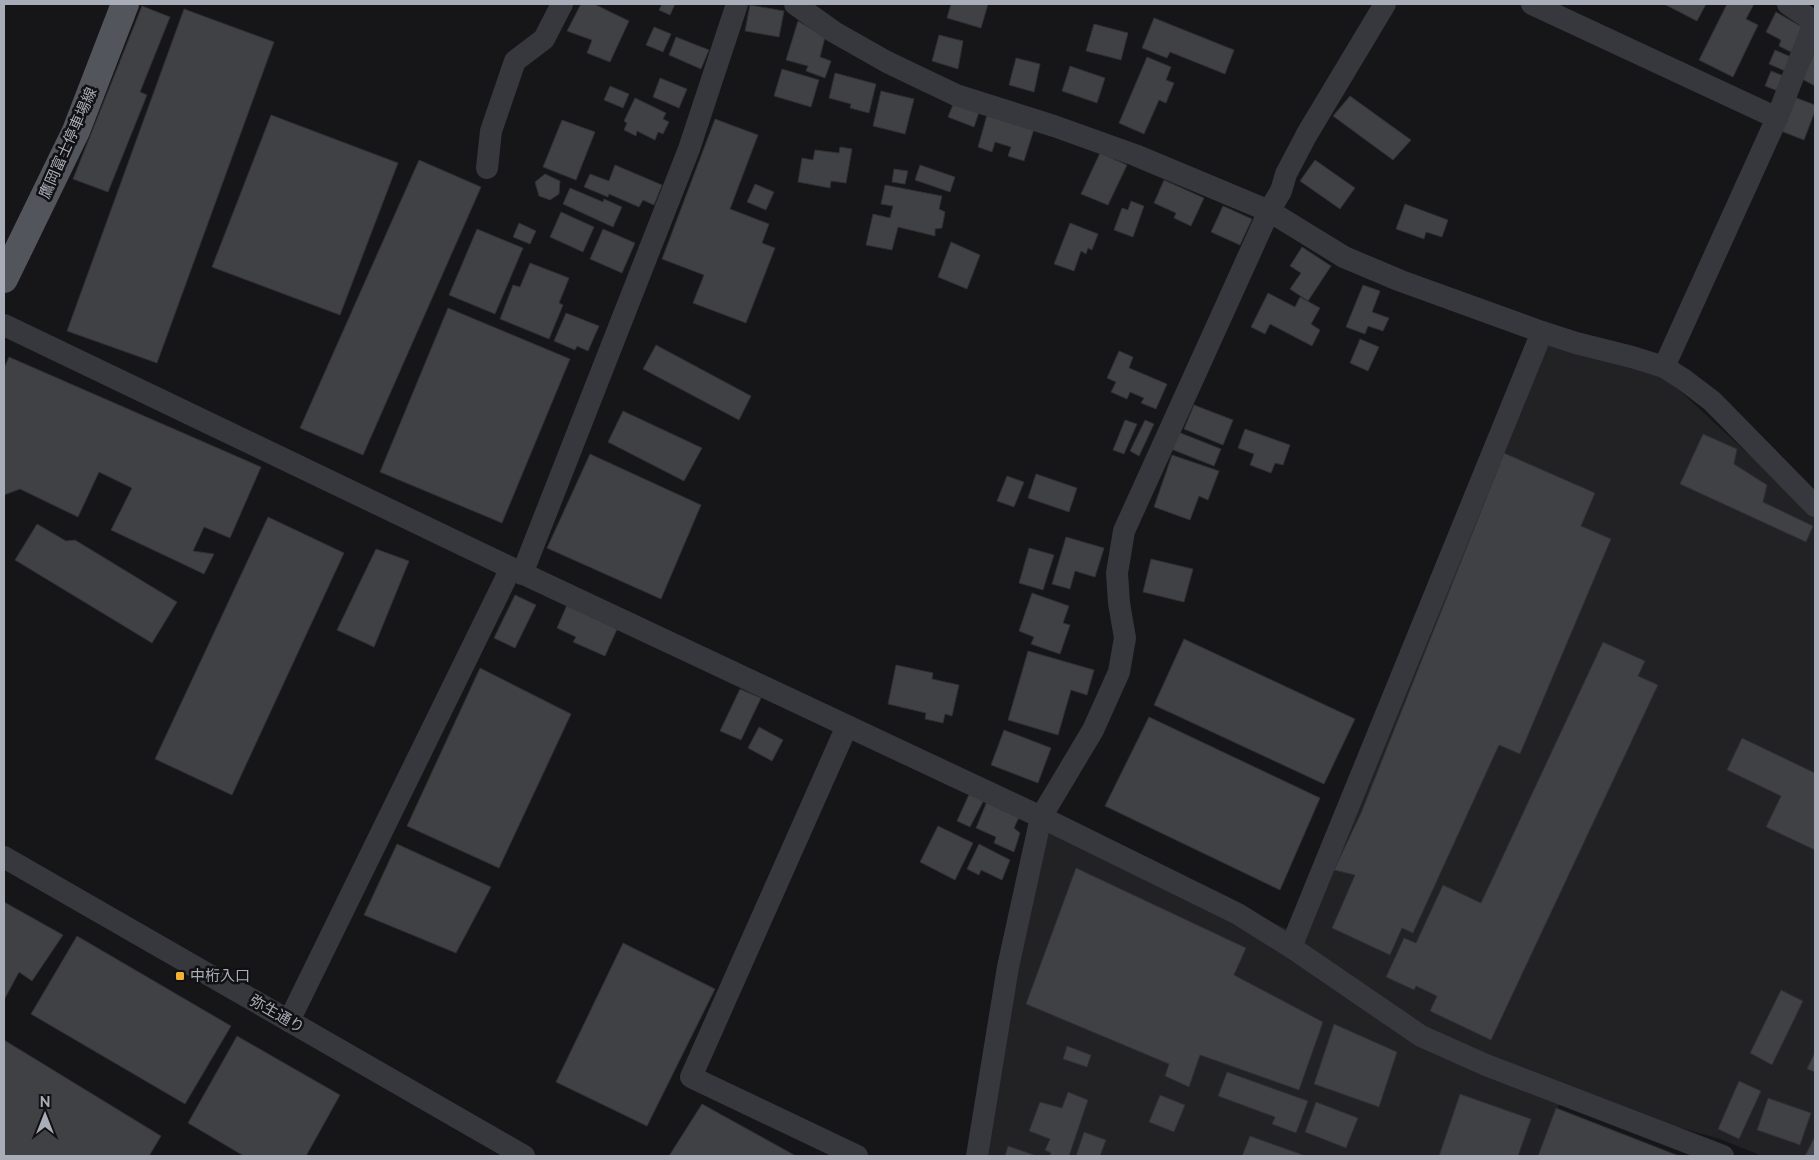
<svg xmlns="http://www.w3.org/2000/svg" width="1819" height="1160" viewBox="0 0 1819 1160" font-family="Raleway,'Noto Sans JP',sans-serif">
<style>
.built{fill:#222225}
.building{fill:#404145;stroke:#303034}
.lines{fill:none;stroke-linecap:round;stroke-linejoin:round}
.minor{stroke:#37383d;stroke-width:22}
.major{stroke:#53555c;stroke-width:28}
.poi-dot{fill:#f2b134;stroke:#111113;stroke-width:2}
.labels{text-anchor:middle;stroke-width:5;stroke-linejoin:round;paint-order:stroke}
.street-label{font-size:15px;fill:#a8adb8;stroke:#111113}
.poi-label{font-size:15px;fill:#a8adb8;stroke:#111113;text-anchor:start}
</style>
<rect width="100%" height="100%" fill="#161618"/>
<!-- built -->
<path class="built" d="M1542,332L1649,362L1815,516V1156H1762L1720,1139L1563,1095L1539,1156H987L1041,817L1287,929Z"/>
<!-- building -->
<g class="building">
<path d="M581,4H594L629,21L610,62L587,53L592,40L567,31Z"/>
<path d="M662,4H675L670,15L659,10Z"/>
<path d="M951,4H988L981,28L947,18Z"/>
<path d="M1664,4H1706L1697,21Z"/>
<path d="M1727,4H1754L1746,19L1758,25L1733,77L1699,60Z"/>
<path d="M750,5L784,11L779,37L745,31Z"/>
<path d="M142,6L170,17L140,92L147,95L108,192L73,179Z"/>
<path d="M184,9L274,42L157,363L67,331Z"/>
<path d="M1776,12L1804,28L1791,52L1779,46L1781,40L1766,32Z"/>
<path d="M1154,18L1234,50L1225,74L1170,52L1167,58L1142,48Z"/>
<path d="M798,21L825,37L820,57L831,61L825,78L806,71L808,66L786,60Z"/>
<path d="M1094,24L1128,33L1121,60L1086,51Z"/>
<path d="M654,27L671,34L663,52L646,45Z"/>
<path d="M939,35L963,41L958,69L932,61Z"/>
<path d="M676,37L709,50L701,69L669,55Z"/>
<path d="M1775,50L1791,57L1785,71L1769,64Z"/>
<path d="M1815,51V86L1802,79Z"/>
<path d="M1147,57L1171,67L1166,80L1174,83L1166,103L1159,100L1144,134L1119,123Z"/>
<path d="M1016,58L1040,64L1034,92L1009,85Z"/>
<path d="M1070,66L1105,78L1097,103L1062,91Z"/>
<path d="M782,69L819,80L811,107L774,96Z"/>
<path d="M1771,71L1784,76L1778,91L1765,86Z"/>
<path d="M835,73L876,84L869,113L850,108L851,104L829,98Z"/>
<path d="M660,78L687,89L679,108L653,97Z"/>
<path d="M610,86L629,94L623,108L604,100Z"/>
<path d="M881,91L914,99L905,134L873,126Z"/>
<path d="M1350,96L1411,140L1393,160L1333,116Z"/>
<path d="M1794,97L1815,105V111L1804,140L1781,131Z"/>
<path d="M635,98L666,113L663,119L669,122L663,134L658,132L655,140L637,131L636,136L624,130L627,123L624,121Z"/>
<path d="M954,102L979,112L974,127L948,117Z"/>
<path d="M271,115L398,163L340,315L212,267Z"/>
<path d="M987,115L1034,129L1024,161L1008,156L1011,147L995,142L992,152L978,147Z"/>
<path d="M715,119L758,135L730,209L769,224L762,243L775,248L746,323L693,303L704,275L662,259Z"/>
<path d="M562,120L595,132L576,180L543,167Z"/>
<path d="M840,147L852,149L846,183L831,181L830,188L798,182L802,158L813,160L815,150L839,153Z"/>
<path d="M1100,153L1127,165L1108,205L1081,194Z"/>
<path d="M419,160L481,187L363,455L300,428Z"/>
<path d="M1315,160L1355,188L1340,209L1300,181Z"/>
<path d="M615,165L662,185L654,205L643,200L639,207L609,194L608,197L584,187L590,174L609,181Z"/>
<path d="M920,165L955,177L950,192L915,180Z"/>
<path d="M894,169L908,171L905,184L892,182Z"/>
<path d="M545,174L560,181L559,194L550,200L539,196L535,182Z"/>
<path d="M1164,180L1204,198L1191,226L1174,218L1176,213L1154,203Z"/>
<path d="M755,184L774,192L766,210L747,202Z"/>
<path d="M885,185L942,196L939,209L945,212L942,228L935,229V236L898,227L892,250L866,245L873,214L890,218L893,206L881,204Z"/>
<path d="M570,188L603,202L604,199L622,207L613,227L563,204Z"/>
<path d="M1131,201L1144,206L1133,237L1114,230L1122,208L1128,210Z"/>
<path d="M1405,204L1448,220L1442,237L1426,232L1424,239L1396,229Z"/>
<path d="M1223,206L1252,219L1240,245L1211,232Z"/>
<path d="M561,212L594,227L583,252L550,237Z"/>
<path d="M519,223L536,231L530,244L513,237Z"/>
<path d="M1070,223L1098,234L1092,250L1088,248L1086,254L1081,251L1074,271L1054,264Z"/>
<path d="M477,229L523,248L495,314L449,295Z"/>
<path d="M603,229L635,243L622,273L590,259Z"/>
<path d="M951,242L980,255L967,289L938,277Z"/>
<path d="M1302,247L1331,266L1308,301L1290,289L1301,273L1290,266Z"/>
<path d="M530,263L569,278L559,303L563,305L549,339L500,319L513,285L520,287Z"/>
<path d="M1363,285L1380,291L1372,312L1389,318L1383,331L1368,326L1365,334L1346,327Z"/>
<path d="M1268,293L1295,307L1300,297L1320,308L1311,324L1320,330L1312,346L1270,324L1265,334L1251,327Z"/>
<path d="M448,308L570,359L502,523L380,472Z"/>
<path d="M566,313L599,326L588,351L577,346L575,350L554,341Z"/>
<path d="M1360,339L1379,347L1368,371L1350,363Z"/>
<path d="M656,345L751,396L739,420L643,369Z"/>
<path d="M1119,351L1133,357L1129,368L1167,384L1156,409L1141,403L1144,398L1130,392L1127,399L1111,392L1116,382L1107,378Z"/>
<path d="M9,357L261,467L230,538L204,527L193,551L214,554L204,574L111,530L132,488L99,472L78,517L20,489L4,495V368Z"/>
<path d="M1194,405L1233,420L1223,445L1184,429Z"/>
<path d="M623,411L702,448L684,481L608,442Z"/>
<path d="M1125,420L1137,424L1124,454L1113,450Z"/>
<path d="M1145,420L1154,424L1139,456L1130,451Z"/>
<path d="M1245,429L1290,445L1283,465L1275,463L1271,473L1250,465L1254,454L1238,448Z"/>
<path d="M1178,432L1221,449L1214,466L1171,449Z"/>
<path d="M1703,434L1737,449L1734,464L1767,485L1763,502L1813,526L1806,542L1680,484Z"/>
<path d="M1504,453L1595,493L1581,526L1611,539L1520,754L1499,745L1413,933L1402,928L1390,955L1332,928L1355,875L1334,870L1361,813Z"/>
<path d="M590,454L701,505L661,599L547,548Z"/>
<path d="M1172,455L1219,471L1208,500L1199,496L1190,520L1154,507Z"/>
<path d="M1036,474L1077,488L1069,512L1028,498Z"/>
<path d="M1007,476L1024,482L1014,507L997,501Z"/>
<path d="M268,517L344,553L232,795L155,759Z"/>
<path d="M37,524L66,541L75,540L177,602L152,643L15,560Z"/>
<path d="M1066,537L1104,548L1095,577L1075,571L1070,589L1052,584Z"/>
<path d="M1029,548L1054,555L1043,590L1019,583Z"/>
<path d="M376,549L409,561L374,647L337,630Z"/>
<path d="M1151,559L1193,569L1184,602L1143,592Z"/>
<path d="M1032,593L1069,606L1063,623L1070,625L1060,654L1031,644L1034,637L1019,631Z"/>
<path d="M515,595L536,605L515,648L494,638Z"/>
<path d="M567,605L618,627L605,656L573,642L576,637L557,628Z"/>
<path d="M1184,639L1355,719L1324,784L1154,705Z"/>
<path d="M1603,642L1645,661L1638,676L1658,685L1491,1040L1430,1011L1437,996L1416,986L1414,990L1386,977L1404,938L1416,943L1443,885L1481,903Z"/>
<path d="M1028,651L1094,670L1087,695L1071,690L1058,735L1008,720Z"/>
<path d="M896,665L933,673L932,679L959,685L952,716L945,714L943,723L925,719L926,713L888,704Z"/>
<path d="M480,668L571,714L499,868L407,826Z"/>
<path d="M740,689L761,698L741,740L720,731Z"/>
<path d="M1149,717L1320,798L1280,890L1105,806Z"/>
<path d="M759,727L783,740L772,761L748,748Z"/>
<path d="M1004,730L1051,748L1038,783L991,765Z"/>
<path d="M1742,738L1815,773V850L1766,827L1781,796L1727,770Z"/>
<path d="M971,790L985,798L970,827L957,821Z"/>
<path d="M988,799L1020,815L1014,828L1020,833L1014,852L994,843L996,837L976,828Z"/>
<path d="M938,826L973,843L955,880L920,862Z"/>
<path d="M397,844L491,887L456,953L364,915Z"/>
<path d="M979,844L1010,860L1002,880L981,870L979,875L967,869Z"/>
<path d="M1076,868L1246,948L1234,975L1323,1022L1299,1090L1200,1055L1189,1087L1165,1076L1169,1064L1026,1004Z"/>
<path d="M4,902L63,935L32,981L19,972L4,1000Z"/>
<path d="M77,936L231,1026L185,1104L31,1014Z"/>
<path d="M623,943L715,989L647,1126L556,1082Z"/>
<path d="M1781,990L1803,1001L1772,1065L1750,1053Z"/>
<path d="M1334,1024L1397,1052L1379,1107L1314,1084Z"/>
<path d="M237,1036L340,1095L306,1156H244L188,1123Z"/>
<path d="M4,1040L161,1136L149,1156H4Z"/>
<path d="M1067,1046L1091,1055L1087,1067L1063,1059Z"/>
<path d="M1815,1052V1072L1807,1069Z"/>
<path d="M1227,1072L1308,1101L1296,1133L1272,1124L1275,1117L1218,1096Z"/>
<path d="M1739,1081L1761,1091L1739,1139L1718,1129Z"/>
<path d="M1068,1092L1088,1100L1069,1156H1049L1051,1153L1045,1150L1050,1139L1029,1131L1040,1102L1062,1108Z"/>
<path d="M1460,1094L1531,1119L1518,1156H1439Z"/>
<path d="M1160,1095L1185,1105L1174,1132L1149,1122Z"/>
<path d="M1768,1098L1811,1113L1800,1145L1757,1130Z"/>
<path d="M1316,1102L1358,1118L1346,1148L1305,1132Z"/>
<path d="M702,1104L796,1156H669Z"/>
<path d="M1556,1108L1679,1156H1538Z"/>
<path d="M1084,1132L1106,1140L1100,1156H1076Z"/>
<path d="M1250,1136L1303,1155L1302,1156H1242Z"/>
<path d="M1815,1136V1156H1805Z"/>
<path d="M1008,1146L1034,1155V1156H1005Z"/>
</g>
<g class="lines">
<!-- minor -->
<g class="minor">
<path d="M795,4L834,32L887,62L956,95L1054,126L1135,155L1269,211L1124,531L1117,573L1119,603L1125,638L1119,672L1093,730L1041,817L1008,967L977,1156"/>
<path d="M1385,4L1307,134L1286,174L1281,191L1269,211L1344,257L1401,281L1542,332L1576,343L1632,357L1664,367L1683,379L1712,401L1815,506"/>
<path d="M1532,4L1777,118"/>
<path d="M1788,4L1815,22"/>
<path d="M487,168L491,131L515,61L544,39L562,4"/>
<path d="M4,325L511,568L1041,817L1238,914L1291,947L1421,1036L1486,1065L1723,1156"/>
<path d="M1664,367L1777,118L1815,20"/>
<path d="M522,574L689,149L737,4"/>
<path d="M847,726L691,1077L857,1156"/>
<path d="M4,857L524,1156"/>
<path d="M1291,947L1542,332"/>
<path d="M289,1021L511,568"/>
</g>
<!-- major -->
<path class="major" d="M4,279L76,131L125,4"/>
</g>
<!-- markers -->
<rect class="poi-dot" x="175" y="971" width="10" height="10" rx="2.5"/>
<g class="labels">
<!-- street labels -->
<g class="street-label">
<text transform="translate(68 143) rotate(-66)" y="5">鷹岡富士停車場線</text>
<text transform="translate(277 1014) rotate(30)" y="5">弥生通り</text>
</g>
<!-- poi labels -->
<g class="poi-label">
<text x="190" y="981">中桁入口</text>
</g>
</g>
<!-- border -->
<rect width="1819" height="1160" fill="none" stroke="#a8adb8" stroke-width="10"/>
<!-- north arrow -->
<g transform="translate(45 1115)" stroke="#111113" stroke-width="4" paint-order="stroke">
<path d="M0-4L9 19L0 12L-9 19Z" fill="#a8adb8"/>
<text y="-8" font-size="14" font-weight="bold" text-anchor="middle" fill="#a8adb8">N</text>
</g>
</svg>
